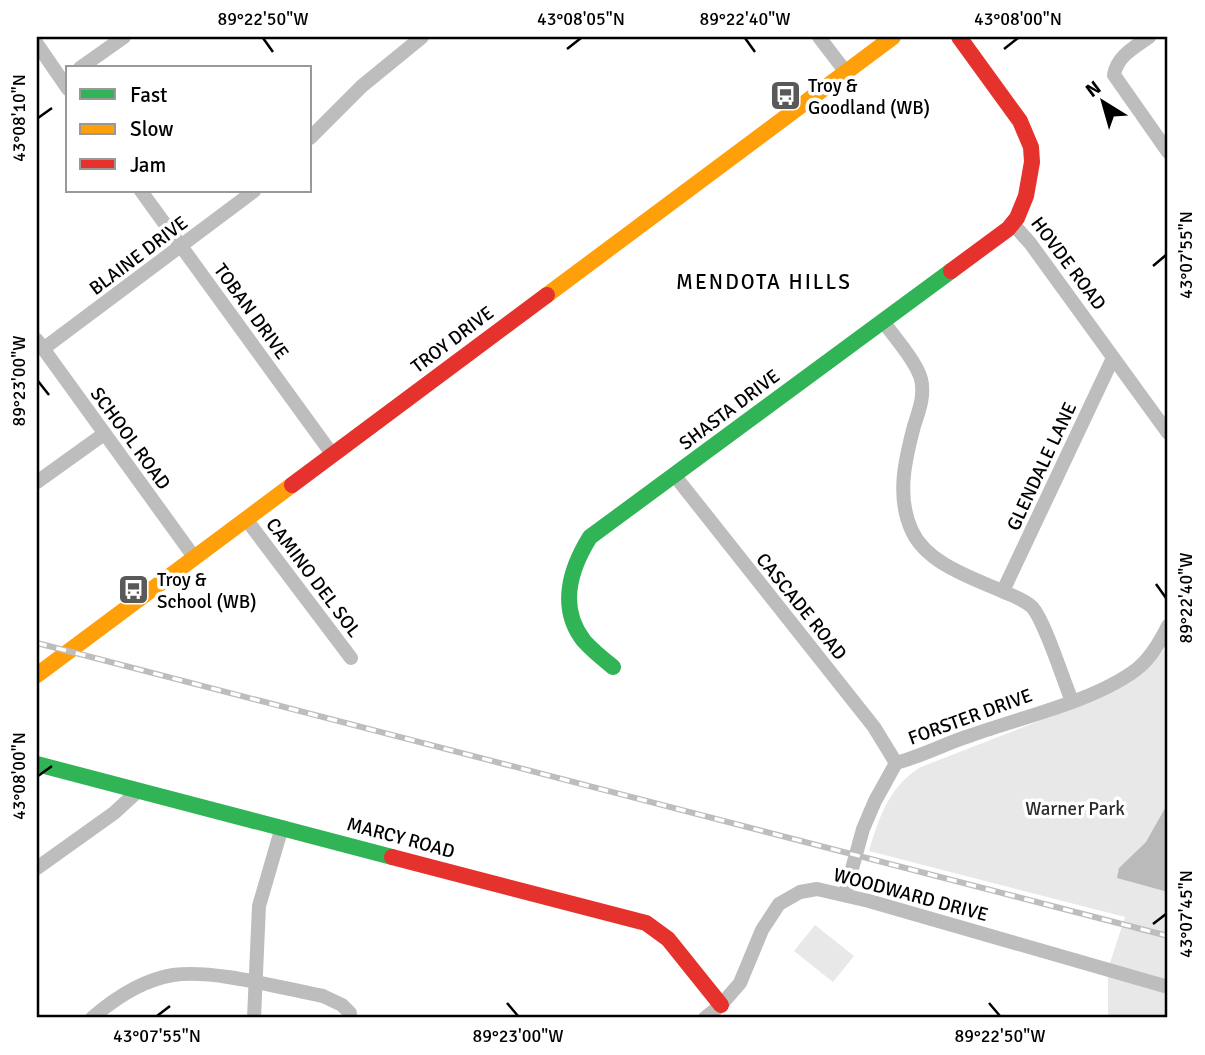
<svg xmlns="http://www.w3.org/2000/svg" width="1205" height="1055" viewBox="0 0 1205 1055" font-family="Signika,sans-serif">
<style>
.green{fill:#e8e8e8}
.water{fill:#bababa}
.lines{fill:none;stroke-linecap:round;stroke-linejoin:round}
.street{stroke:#bdbdbd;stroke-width:14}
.fast{stroke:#30b455;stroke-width:16}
.slow{stroke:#ff9f0a;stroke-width:16}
.jam{stroke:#e5322d;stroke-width:16}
.rail-casing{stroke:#bdbdbd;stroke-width:6}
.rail{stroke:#fff;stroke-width:3.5;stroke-dasharray:10;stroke-linecap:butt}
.ticks{fill:none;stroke:#000;stroke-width:2.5}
.labels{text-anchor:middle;stroke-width:7;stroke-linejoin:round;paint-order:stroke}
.poi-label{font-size:19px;fill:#000;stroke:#fff;text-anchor:start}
.street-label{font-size:19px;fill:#000;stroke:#fff}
.park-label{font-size:19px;fill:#2c2c2c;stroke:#fff}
.neighbourhood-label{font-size:21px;letter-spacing:2px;fill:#000;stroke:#fff}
.neatline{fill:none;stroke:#000;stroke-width:2.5}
.ticks-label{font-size:18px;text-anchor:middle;fill:#000}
</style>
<rect width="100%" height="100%" fill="#fff"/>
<!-- green -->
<g class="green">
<path d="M1168,646V1018H1108V969L1125,917L869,851C879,817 890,785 921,767L1101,697L1142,674Z"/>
<path d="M815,925L854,956L833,982L794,951Z"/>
</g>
<!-- water -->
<path class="water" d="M1168,803V892L1117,878L1119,868L1146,842Z"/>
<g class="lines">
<!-- street -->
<g class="street">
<path d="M819,37L845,71"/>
<path d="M1149,37C1135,47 1117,56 1114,75L1168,152"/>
<path d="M37,44L68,89"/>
<path d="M80,68L124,37"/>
<path d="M310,138L362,86L422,37"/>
<path d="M141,191L332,454"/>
<path d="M1012,223L1030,243L1168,433"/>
<path d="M883,321C894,337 916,361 921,379C925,395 919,411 914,426C905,460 896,497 912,531C927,564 973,578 1004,592C1013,596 1025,600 1032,607C1045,621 1063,680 1072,701"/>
<path d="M37,340L194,557"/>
<path d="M43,349L254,191"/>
<path d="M675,476L874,727L896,763"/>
<path d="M37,482L104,434"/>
<path d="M246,519L351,658"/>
<path d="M1003,591L1113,358"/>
<path d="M37,868L114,813L138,791"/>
<path d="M845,894L863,829L875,801L896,763C922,756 946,743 972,735C1022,717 1095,701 1137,669C1151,658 1160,642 1168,626"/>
<path d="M92,1018C114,999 142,980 173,975C214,969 281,988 323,996L342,1005L350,1013"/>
<path d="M254,1018L259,906L282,827"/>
<path d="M705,1018L721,1005L740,983L762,930L779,904L800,892L817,889L869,901L1168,987"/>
</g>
<!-- fast -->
<g class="fast">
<path d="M613,667C603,659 593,651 584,641C558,608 570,569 590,537L951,271"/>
<path d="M37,764L392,857"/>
</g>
<!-- slow -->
<g class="slow">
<path d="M547,295L893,37"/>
<path d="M37,675L292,485"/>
</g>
<!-- jam -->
<g class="jam">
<path d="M951,271L1008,229L1017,218L1026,196L1032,162L1031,147L1020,121L959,37"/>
<path d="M292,485L547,295"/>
<path d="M392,857L646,923L668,939L721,1005"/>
</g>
<defs>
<path id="rail" d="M37,643L1168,936"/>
</defs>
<!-- rail casing -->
<use href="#rail" class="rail-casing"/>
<!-- rail -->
<use href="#rail" class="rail"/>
</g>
<!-- ticks -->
<path class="ticks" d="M263,38L273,52M745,38L755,52M567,49L581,38M1004,49L1018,38M38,118L52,108M1153,266L1166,255M38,381L49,395M1156,584L1166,598M38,776L52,766M1153,924L1166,914M507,1003L518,1016M989,1003L1000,1016M157,1016L170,1006"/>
<!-- icons -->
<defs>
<symbol id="bus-square" viewBox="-11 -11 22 22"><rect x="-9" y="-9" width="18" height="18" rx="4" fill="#595959" stroke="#fff"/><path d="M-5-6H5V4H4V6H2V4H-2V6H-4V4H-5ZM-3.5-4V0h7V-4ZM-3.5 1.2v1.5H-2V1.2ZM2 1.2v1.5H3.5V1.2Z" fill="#fff"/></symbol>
</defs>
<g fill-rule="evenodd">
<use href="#bus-square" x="768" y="78" width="35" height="35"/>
<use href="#bus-square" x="116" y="572" width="35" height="35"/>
</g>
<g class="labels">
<!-- poi labels -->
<g class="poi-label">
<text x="808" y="92">Troy &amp;<tspan x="808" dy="22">Goodland (WB)</tspan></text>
<text x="157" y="586">Troy &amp;<tspan x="157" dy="22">School (WB)</tspan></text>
</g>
<!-- street labels -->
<g class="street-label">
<text transform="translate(138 255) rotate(-37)" y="7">BLAINE DRIVE</text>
<text transform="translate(1069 263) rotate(53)" y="7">HOVDE ROAD</text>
<text transform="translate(252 311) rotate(54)" y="7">TOBAN DRIVE</text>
<text transform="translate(452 339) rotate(-37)" y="7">TROY DRIVE</text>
<text transform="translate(729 409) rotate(-37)" y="7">SHASTA DRIVE</text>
<text transform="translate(131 438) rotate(54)" y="7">SCHOOL ROAD</text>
<text transform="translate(1041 466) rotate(-65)" y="7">GLENDALE LANE</text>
<text transform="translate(314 577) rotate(53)" y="7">CAMINO DEL SOL</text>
<text transform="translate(802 606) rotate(51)" y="7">CASCADE ROAD</text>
<text transform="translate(970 716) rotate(-20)" y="7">FORSTER DRIVE</text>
<text transform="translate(401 837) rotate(15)" y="7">MARCY ROAD</text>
<text transform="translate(911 894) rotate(15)" y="7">WOODWARD DRIVE</text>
</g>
<!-- park labels -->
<g class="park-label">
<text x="1075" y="815">Warner Park</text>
</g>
<!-- neighbourhood labels -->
<g class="neighbourhood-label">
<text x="764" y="289">MENDOTA HILLS</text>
</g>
</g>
<!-- border -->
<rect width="1205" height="1055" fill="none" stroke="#ffffff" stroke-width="77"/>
<!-- legend -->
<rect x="66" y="66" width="245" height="126" fill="#ffffff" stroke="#999999" stroke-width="2"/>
<rect x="80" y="89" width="35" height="10" fill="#30b455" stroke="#999999" stroke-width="2"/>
<text x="130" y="102" font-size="21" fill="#000000">Fast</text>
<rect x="80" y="124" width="35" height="10" fill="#ff9f0a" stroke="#999999" stroke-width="2"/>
<text x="130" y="136" font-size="21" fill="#000000">Slow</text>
<rect x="80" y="159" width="35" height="10" fill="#e5322d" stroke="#999999" stroke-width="2"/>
<text x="130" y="172" font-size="21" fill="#000000">Jam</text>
<!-- north arrow -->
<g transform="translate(1103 102) rotate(323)" stroke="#ffffff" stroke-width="5" paint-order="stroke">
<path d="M0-5L12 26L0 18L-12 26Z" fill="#000000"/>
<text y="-10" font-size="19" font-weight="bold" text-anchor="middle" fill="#000000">N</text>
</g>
<rect x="38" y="38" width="1128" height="978" class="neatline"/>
<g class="ticks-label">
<text x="263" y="25">89°22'50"W</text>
<text x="581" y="25">43°08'05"N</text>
<text x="745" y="25">89°22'40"W</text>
<text x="1018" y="25">43°08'00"N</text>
<text transform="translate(19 118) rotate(-90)" y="6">43°08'10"N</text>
<text transform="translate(1186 255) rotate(-90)" y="6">43°07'55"N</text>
<text transform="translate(19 381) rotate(-90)" y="6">89°23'00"W</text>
<text transform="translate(1186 598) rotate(-90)" y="6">89°22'40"W</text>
<text transform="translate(19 776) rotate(-90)" y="6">43°08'00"N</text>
<text transform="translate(1186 914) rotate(-90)" y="6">43°07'45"N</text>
<text x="157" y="1042">43°07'55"N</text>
<text x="518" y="1042">89°23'00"W</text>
<text x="1000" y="1042">89°22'50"W</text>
</g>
</svg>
